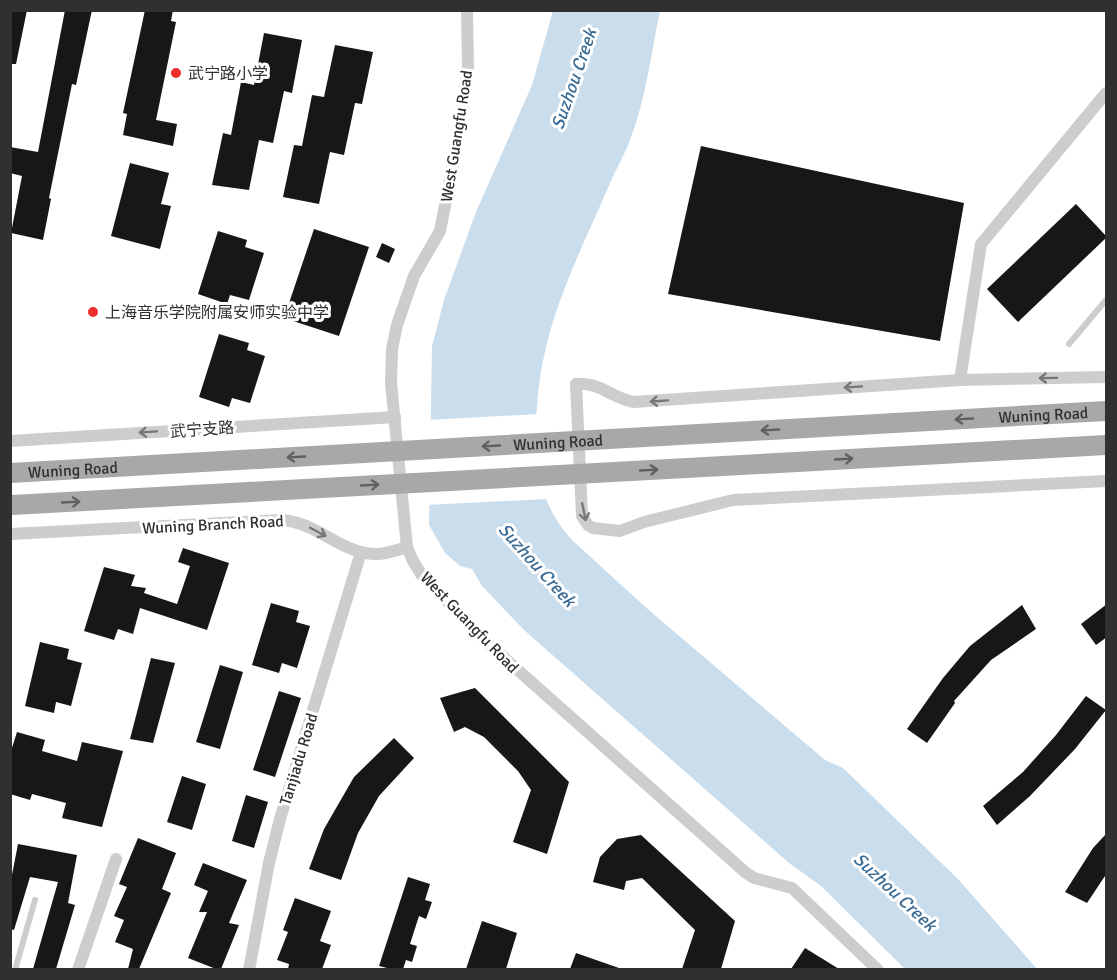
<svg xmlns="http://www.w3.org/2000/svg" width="1117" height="980" viewBox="0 0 1117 980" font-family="Signika,'Noto Sans SC',sans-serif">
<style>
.water{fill:#c9dded}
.pier{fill:#fff}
.building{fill:#171717}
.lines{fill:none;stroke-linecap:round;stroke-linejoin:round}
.service{stroke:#cdcdcd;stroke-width:6}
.minor{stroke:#cdcdcd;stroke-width:12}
.primary-bridge{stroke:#a8a8a8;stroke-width:20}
.oneway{stroke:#777}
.oneway2{stroke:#606060}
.poi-dot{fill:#eb2d2d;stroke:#fff;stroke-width:2}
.labels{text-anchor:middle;stroke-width:6;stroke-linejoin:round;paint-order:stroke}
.poi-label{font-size:16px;fill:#303030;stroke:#fff;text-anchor:start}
.street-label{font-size:16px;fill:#303030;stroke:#fff}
.water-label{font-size:18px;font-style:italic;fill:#3a6b95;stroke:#fff}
</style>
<rect width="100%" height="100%" fill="#fff"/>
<!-- water -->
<path class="water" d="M553,11H660C651,53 646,99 630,140C625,154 617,167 611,181C587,237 557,295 544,356C539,378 537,401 536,424C535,470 541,507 573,541L651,612L825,760L843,768L958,879L1037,969H905L821,886L789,863L524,630L482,586L472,569L460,566L445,553L429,525L432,346L444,300L476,212L532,85Z"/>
<!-- pier -->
<path class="pier" d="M540,414L538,446L541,471L548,499L426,505L427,420Z"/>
<!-- building -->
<g class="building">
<path d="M10,10H27L16,64H10Z"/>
<path d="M65,10H92L76,85L72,84L49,198L51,199L43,240L11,233L22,176L10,173V147L38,152Z"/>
<path d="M145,10H173L171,21L176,22L156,120L177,124L173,146L123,135L127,114L123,113Z"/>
<path d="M264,33L302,40L292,93L284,91L273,143L259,140L249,190L212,185L223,133L231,135L241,82L254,85Z"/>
<path d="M335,45L373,52L362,104L355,103L344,155L330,152L319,204L283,197L294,145L302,146L312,95L324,97Z"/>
<path d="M701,146L964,203L940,341L668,294Z"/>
<path d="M130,163L169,173L161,204L171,206L160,249L111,236Z"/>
<path d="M1076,204L1107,237L1018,322L987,289Z"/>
<path d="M314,229L369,247L339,336L284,318Z"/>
<path d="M218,231L247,240L245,247L264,253L249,300L230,295L227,304L198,294Z"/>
<path d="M382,243L395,249L389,263L376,257Z"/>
<path d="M219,334L249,343L247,350L265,356L250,403L232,398L229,407L199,397Z"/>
<path d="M183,548L229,563L207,630L140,608L133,634L118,629L114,640L84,631L104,567L135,575L131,586L146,588L144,593L177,604L190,566L178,562Z"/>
<path d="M271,603L299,611L296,622L310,626L297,668L282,663L279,673L252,665Z"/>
<path d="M1107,604V637L1096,645L1081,624Z"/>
<path d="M1022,605L1036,629L991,660L954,701L955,703L927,743L907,729L943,678L970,646Z"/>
<path d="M40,642L69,649L67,659L82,663L71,706L56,702L54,713L25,706Z"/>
<path d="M151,658L175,663L153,743L130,739Z"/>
<path d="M220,665L243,672L220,749L196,742Z"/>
<path d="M475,688L569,782L547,854L513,842L531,790L518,771L484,737L465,727L454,732L440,698Z"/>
<path d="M279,691L301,698L275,777L253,770Z"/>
<path d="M1086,696L1106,710L1075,749L1030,796L997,825L983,806L1023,772L1056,735Z"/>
<path d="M17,732L45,740L42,751L77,761L82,742L123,751L102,827L62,818L66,803L32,794L30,800L10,794V754Z"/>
<path d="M394,738L414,758L379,796L358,833L341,880L309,869L324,829L354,777Z"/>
<path d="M182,776L206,784L192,830L167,822Z"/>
<path d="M246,795L268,802L254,848L232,841Z"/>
<path d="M1107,833V873L1087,903L1065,892L1093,848Z"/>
<path d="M641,835L735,921L721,969H682L695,930L642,878L626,881L624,890L593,882L600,857L617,839Z"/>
<path d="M138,838L176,853L162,889L171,893L139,969H128L133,949L115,942L124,920L114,916L127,887L119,884Z"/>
<path d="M18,844L77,855L68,903L75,905L56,969H33L58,882L30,877L14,930L10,929V885Z"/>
<path d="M203,863L247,880L229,923L239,925L221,969H216L188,958L207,912H199L208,891L194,885Z"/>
<path d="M408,877L430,884L425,900L432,902L426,919L419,916L410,944L417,946L412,962L406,960L403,969H391L379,966Z"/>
<path d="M295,898L331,911L320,941L331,945L322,969H288L289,964L277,960L288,932L283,930Z"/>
<path d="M482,921L517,933L506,969H466Z"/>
<path d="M805,948L839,969H791Z"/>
<path d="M576,953L619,968L618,969H570Z"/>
</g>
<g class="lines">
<!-- service -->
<g class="service">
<path d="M1069,344L1106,300"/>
<path d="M15,970L35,900"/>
</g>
<!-- minor -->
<g class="minor">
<path d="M467,10L468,69L457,144L440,231L414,276L397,325L392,349L391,383L407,547L413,561L421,574L483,639L745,872L754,878L792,888L878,970"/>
<path d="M1106,377L960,380L634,402C611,398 601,382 576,384L582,516L588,525L593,528L620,531L644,522L733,500L1106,481"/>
<path d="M960,380L981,244L1106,93"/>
<path d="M10,441L395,417"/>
<path d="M10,534L282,520C317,522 344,556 379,554C389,553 398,550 407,547"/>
<path d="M78,970L116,859"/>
<path d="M249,970L269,863L280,819L361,552"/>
</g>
<!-- primary-bridge -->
<g class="primary-bridge">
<path id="s1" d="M10,473L1106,411"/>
<path d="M12,505L1106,445"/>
</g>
</g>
<!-- one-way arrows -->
<defs><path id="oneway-shaft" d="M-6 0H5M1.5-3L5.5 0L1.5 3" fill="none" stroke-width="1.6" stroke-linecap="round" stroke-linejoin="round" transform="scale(1.5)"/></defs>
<g class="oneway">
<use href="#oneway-shaft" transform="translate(1048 378) rotate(179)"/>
<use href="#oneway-shaft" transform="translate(853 387) rotate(176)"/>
<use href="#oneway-shaft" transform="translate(659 401) rotate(176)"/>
<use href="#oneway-shaft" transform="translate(148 432) rotate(176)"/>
<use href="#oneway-shaft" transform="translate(584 512) rotate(78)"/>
<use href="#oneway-shaft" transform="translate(318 532) rotate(28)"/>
</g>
<g class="oneway2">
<use href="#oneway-shaft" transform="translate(964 419) rotate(177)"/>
<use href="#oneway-shaft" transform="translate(770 430) rotate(177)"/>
<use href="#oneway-shaft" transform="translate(491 446) rotate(177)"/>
<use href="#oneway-shaft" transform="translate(296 457) rotate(177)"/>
<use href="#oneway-shaft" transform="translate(844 459) rotate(-3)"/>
<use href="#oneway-shaft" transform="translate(649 470) rotate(-3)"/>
<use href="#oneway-shaft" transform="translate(370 485) rotate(-3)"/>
<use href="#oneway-shaft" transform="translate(71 502) rotate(-3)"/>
</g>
<!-- markers -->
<g class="poi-dot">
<circle cx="176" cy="73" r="6"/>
<circle cx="93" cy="312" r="6"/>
</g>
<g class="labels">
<!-- poi labels -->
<g class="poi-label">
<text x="188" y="79">武宁路小学</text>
<text x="105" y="318">上海音乐学院附属安师实验中学</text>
</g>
<!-- street labels -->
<g class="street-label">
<text transform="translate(456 136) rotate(-81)" y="6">West Guangfu Road</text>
<text dy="6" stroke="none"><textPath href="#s1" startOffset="1035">Wuning Road</textPath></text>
<text transform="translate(202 429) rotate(-4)" y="6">武宁支路</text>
<text dy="6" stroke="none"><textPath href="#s1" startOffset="549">Wuning Road</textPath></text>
<text dy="6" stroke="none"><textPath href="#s1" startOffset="63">Wuning Road</textPath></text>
<text transform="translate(213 524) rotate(-3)" y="6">Wuning Branch Road</text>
<text transform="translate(470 622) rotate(46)" y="6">West Guangfu Road</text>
<text transform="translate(298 759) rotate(-73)" y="6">Tanjiadu Road</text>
</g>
<!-- water labels -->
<g class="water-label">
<text transform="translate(574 79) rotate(-71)" y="6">Suzhou Creek</text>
<text transform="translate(537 565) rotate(48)" y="6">Suzhou Creek</text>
<text transform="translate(895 892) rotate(43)" y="6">Suzhou Creek</text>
</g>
</g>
<!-- border -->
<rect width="1117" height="980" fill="none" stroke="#303030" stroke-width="24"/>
</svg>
